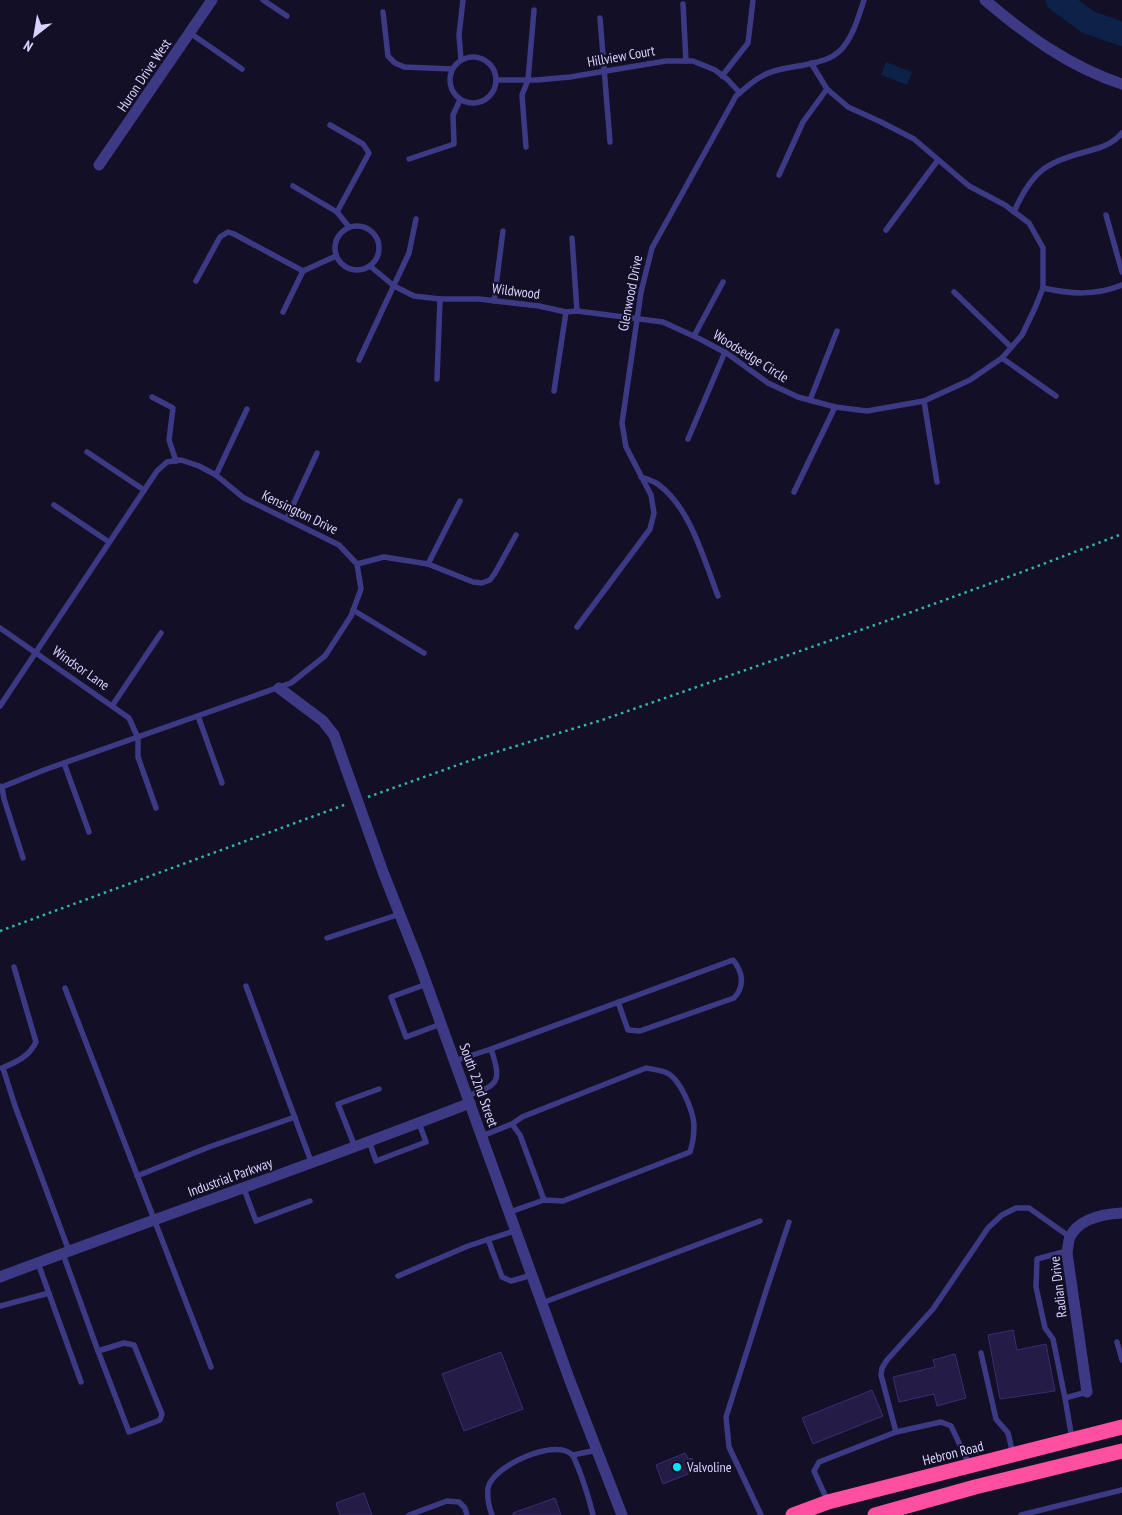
<svg xmlns="http://www.w3.org/2000/svg" width="1122" height="1515" viewBox="0 0 1122 1515" font-family="'PT Sans Narrow',sans-serif">
<style>
.water{fill:#0c2248}
.lines{fill:none;stroke-linecap:round;stroke-linejoin:round}
.river{stroke:#0c2248;stroke-width:24}
.building{fill:#241b47;stroke:#3b2d73}
.path{stroke:#2fb8b0;stroke-width:2.5;stroke-dasharray:2.5 4;stroke-linecap:butt}
.lane{stroke:#3d3a85;stroke-width:5.5}
.street{stroke:#3d3a85;stroke-width:11}
.highway{stroke:#ff4fa3;stroke-width:15}
.poi-dot{fill:#00e5ff;stroke:#130f26;stroke-width:2}
.labels{text-anchor:middle;stroke-width:4;stroke-linejoin:round;paint-order:stroke}
.street-label{font-size:14px;fill:#d9d4ff;stroke:#130f26}
.poi-label{font-size:14px;fill:#d9d4ff;stroke:#130f26;text-anchor:start}
</style>
<rect width="100%" height="100%" fill="#130f26"/>
<!-- water -->
<path class="water" d="M886,62L912,72L907,85L881,75Z"/>
<g class="lines">
<!-- river -->
<path class="river" d="M1058,0L1088,22L1122,34"/>
</g>
<!-- building -->
<g class="building">
<path d="M1013,1330L1017,1350L1046,1344L1055,1391L1000,1399L988,1335Z"/>
<path d="M501,1352L523,1409L464,1431L442,1374Z"/>
<path d="M955,1354L966,1398L937,1406L934,1394L899,1402L893,1377L935,1367L933,1360Z"/>
<path d="M872,1390L883,1416L813,1444L802,1418Z"/>
<path d="M685,1453L688,1459L692,1458L698,1470L663,1484L656,1465Z"/>
<path d="M364,1493L372,1515H340L336,1503Z"/>
<path d="M555,1498L561,1515H513V1513Z"/>
</g>
<g class="lines">
<!-- path -->
<g class="path">
<path d="M368,797L483,756L602,720L895,618L1022,572L1122,534"/>
<path d="M0,931L347,804"/>
</g>
<!-- lane -->
<g class="lane">
<path d="M263,0L287,16"/>
<path d="M683,4L686,61"/>
<path d="M383,12L388,56L395,63L404,67L452,69"/>
<path d="M600,18L610,142"/>
<path d="M190,33L242,69"/>
<circle cx="473" cy="80" r="23"/>
<path d="M461,60L459,35L463,0"/>
<path d="M722,76L748,43L753,0"/>
<path d="M496,80H537L570,77L666,61H693L715,70L727,79L740,93"/>
<path d="M330,125L363,144L369,153L337,212"/>
<path d="M526,147L522,95L528,80L534,10"/>
<path d="M409,159L454,144L453,115L460,100"/>
<path d="M779,175L803,122L827,89"/>
<path d="M293,186L337,212L349,227"/>
<path d="M1014,212C1033,168 1048,162 1092,150C1104,147 1114,143 1122,133"/>
<path d="M1106,215L1122,272"/>
<circle cx="357" cy="248" r="22"/>
<path d="M886,230L938,160"/>
<path d="M572,238L577,311"/>
<path d="M370,266L394,286L414,296L440,299H479L539,306L566,312L577,311L663,322L700,339L728,354L768,383L798,397L835,407L867,411L924,401L970,380L1002,358L1022,335L1035,308L1043,288V248L1029,223L1005,205L969,186L914,139L881,122L848,107L827,89L811,63"/>
<path d="M196,281L220,237L228,232L234,234L303,271"/>
<path d="M1043,288C1070,294 1095,296 1122,285"/>
<path d="M954,292L1011,347"/>
<path d="M494,301L503,231"/>
<path d="M283,312L303,271L336,256"/>
<path d="M694,336L723,282"/>
<path d="M1002,358L1056,396"/>
<path d="M359,360L409,253L416,219"/>
<path d="M437,379L440,299"/>
<path d="M554,391L566,312"/>
<path d="M152,397L173,408L169,440L176,461"/>
<path d="M810,400L837,331"/>
<path d="M924,401L937,482"/>
<path d="M688,439L725,352"/>
<path d="M87,452L144,490"/>
<path d="M216,475L247,409"/>
<path d="M641,477C647,479 654,481 659,485C691,509 704,560 718,596"/>
<path d="M794,492L835,407"/>
<path d="M54,505L109,542"/>
<path d="M287,518L317,453"/>
<path d="M357,564L384,557L428,564L473,582L482,583L490,580L495,573L516,535"/>
<path d="M428,564L460,501"/>
<path d="M353,610L424,653"/>
<path d="M577,627L650,529L654,513L651,495L626,447L622,423L641,292L652,248L736,96C747,87 759,75 774,71C791,66 818,65 833,56C851,46 858,18 864,0"/>
<path d="M0,628L129,718L138,738V757L156,808"/>
<path d="M0,706L157,471L167,462L181,460L199,466L216,475L244,498L339,545L357,564L361,589L351,616L325,656L291,683L44,770L2,787L0,786"/>
<path d="M112,706L161,633"/>
<path d="M198,716L222,783"/>
<path d="M64,763L89,832"/>
<path d="M2,787L4,799L23,858"/>
<path d="M327,938L400,914"/>
<path d="M427,984L391,997L406,1037L441,1024"/>
<path d="M246,986L312,1164"/>
<path d="M65,988L211,1367"/>
<path d="M491,1049L733,960C743,972 745,986 734,998L640,1031L628,1030L618,1002"/>
<path d="M454,1061L491,1049C502,1082 499,1085 467,1096"/>
<path d="M2,1068C16,1062 29,1057 36,1042L14,967"/>
<path d="M3,1068L15,1106L69,1251"/>
<path d="M482,1136L512,1124L520,1135L544,1200"/>
<path d="M369,1141L376,1161L426,1142L419,1123"/>
<path d="M355,1147L338,1104L379,1089"/>
<path d="M137,1176L209,1147L295,1117"/>
<path d="M244,1189L256,1221L310,1201"/>
<path d="M510,1212L544,1200L563,1201L690,1152C693,1143 694,1135 694,1125C693,1111 680,1077 665,1072C659,1070 652,1069 646,1068L522,1117L512,1124"/>
<path d="M488,1239L502,1277L511,1281L532,1275"/>
<path d="M63,1254L98,1351"/>
<path d="M38,1263L81,1382"/>
<path d="M398,1276L468,1246L517,1230"/>
<path d="M542,1303L760,1221"/>
<path d="M0,1306L49,1293"/>
<path d="M1117,1342L1122,1360"/>
<path d="M124,1343L134,1345L162,1414L160,1420L129,1432L98,1351Z"/>
<path d="M981,1353L996,1419L1008,1433L1013,1454"/>
<path d="M1065,1398L1053,1339L1045,1328L1036,1287L1037,1259L1067,1251"/>
<path d="M896,1432L881,1375L882,1368L887,1360L933,1309L988,1228L1002,1215L1016,1208H1029L1070,1237"/>
<path d="M1072,1439L1065,1398L1087,1392"/>
<path d="M573,1455L597,1450"/>
<path d="M828,1502L814,1471L819,1462L896,1432L941,1422L951,1426L969,1464"/>
<path d="M409,1515L447,1501L459,1502L465,1508L467,1515"/>
<path d="M492,1515C489,1507 487,1497 488,1488C492,1466 558,1436 573,1456C575,1459 576,1464 578,1467C584,1483 589,1498 593,1515"/>
<path d="M761,1515L729,1447L726,1417L766,1291L789,1222"/>
<path d="M1021,1515L1122,1490"/>
</g>
<!-- street -->
<g class="street">
<path d="M985,0C1026,35 1070,67 1122,84"/>
<path d="M99,165L212,0"/>
<path d="M279,688L323,721L334,735L383,872L419,963L570,1381L622,1515"/>
<path d="M0,1277C156,1218 314,1164 470,1103"/>
<path d="M1087,1392L1067,1253C1068,1248 1068,1242 1070,1237C1079,1218 1103,1214 1122,1213"/>
</g>
<!-- highway -->
<g class="highway">
<path d="M793,1515L828,1502L1122,1427"/>
<path d="M875,1515L975,1487L1122,1451"/>
</g>
</g>
<!-- markers -->
<circle class="poi-dot" cx="677" cy="1467" r="5"/>
<g class="labels">
<!-- street labels -->
<g class="street-label">
<text transform="translate(621 56) rotate(-10)" y="5">Hillview Court</text>
<text transform="translate(144 75) rotate(-56)" y="5">Huron Drive West</text>
<text transform="translate(516 291) rotate(7)" y="5">Wildwood</text>
<text transform="translate(630 293) rotate(-79)" y="5">Glenwood Drive</text>
<text transform="translate(751 356) rotate(32)" y="5">Woodsedge Circle</text>
<text transform="translate(300 512) rotate(26)" y="5">Kensington Drive</text>
<text transform="translate(81 668) rotate(35)" y="5">Windsor Lane</text>
<text transform="translate(479 1085) rotate(70)" y="5">South 22nd Street</text>
<text transform="translate(230 1177) rotate(-20)" y="5">Industrial Parkway</text>
<text transform="translate(1058 1287) rotate(-97)" y="5">Radian Drive</text>
<text transform="translate(953 1453) rotate(-14)" y="5">Hebron Road</text>
</g>
<!-- poi labels -->
<g class="poi-label">
<text x="687" y="1472">Valvoline</text>
</g>
</g>
<!-- north arrow -->
<g transform="translate(35 35) rotate(211)" stroke="#130f26" stroke-width="4" paint-order="stroke">
<path d="M0-4L9 19L0 12L-9 19Z" fill="#d9d4ff"/>
<text y="-8" font-size="14" font-weight="bold" text-anchor="middle" fill="#d9d4ff">N</text>
</g>
</svg>
